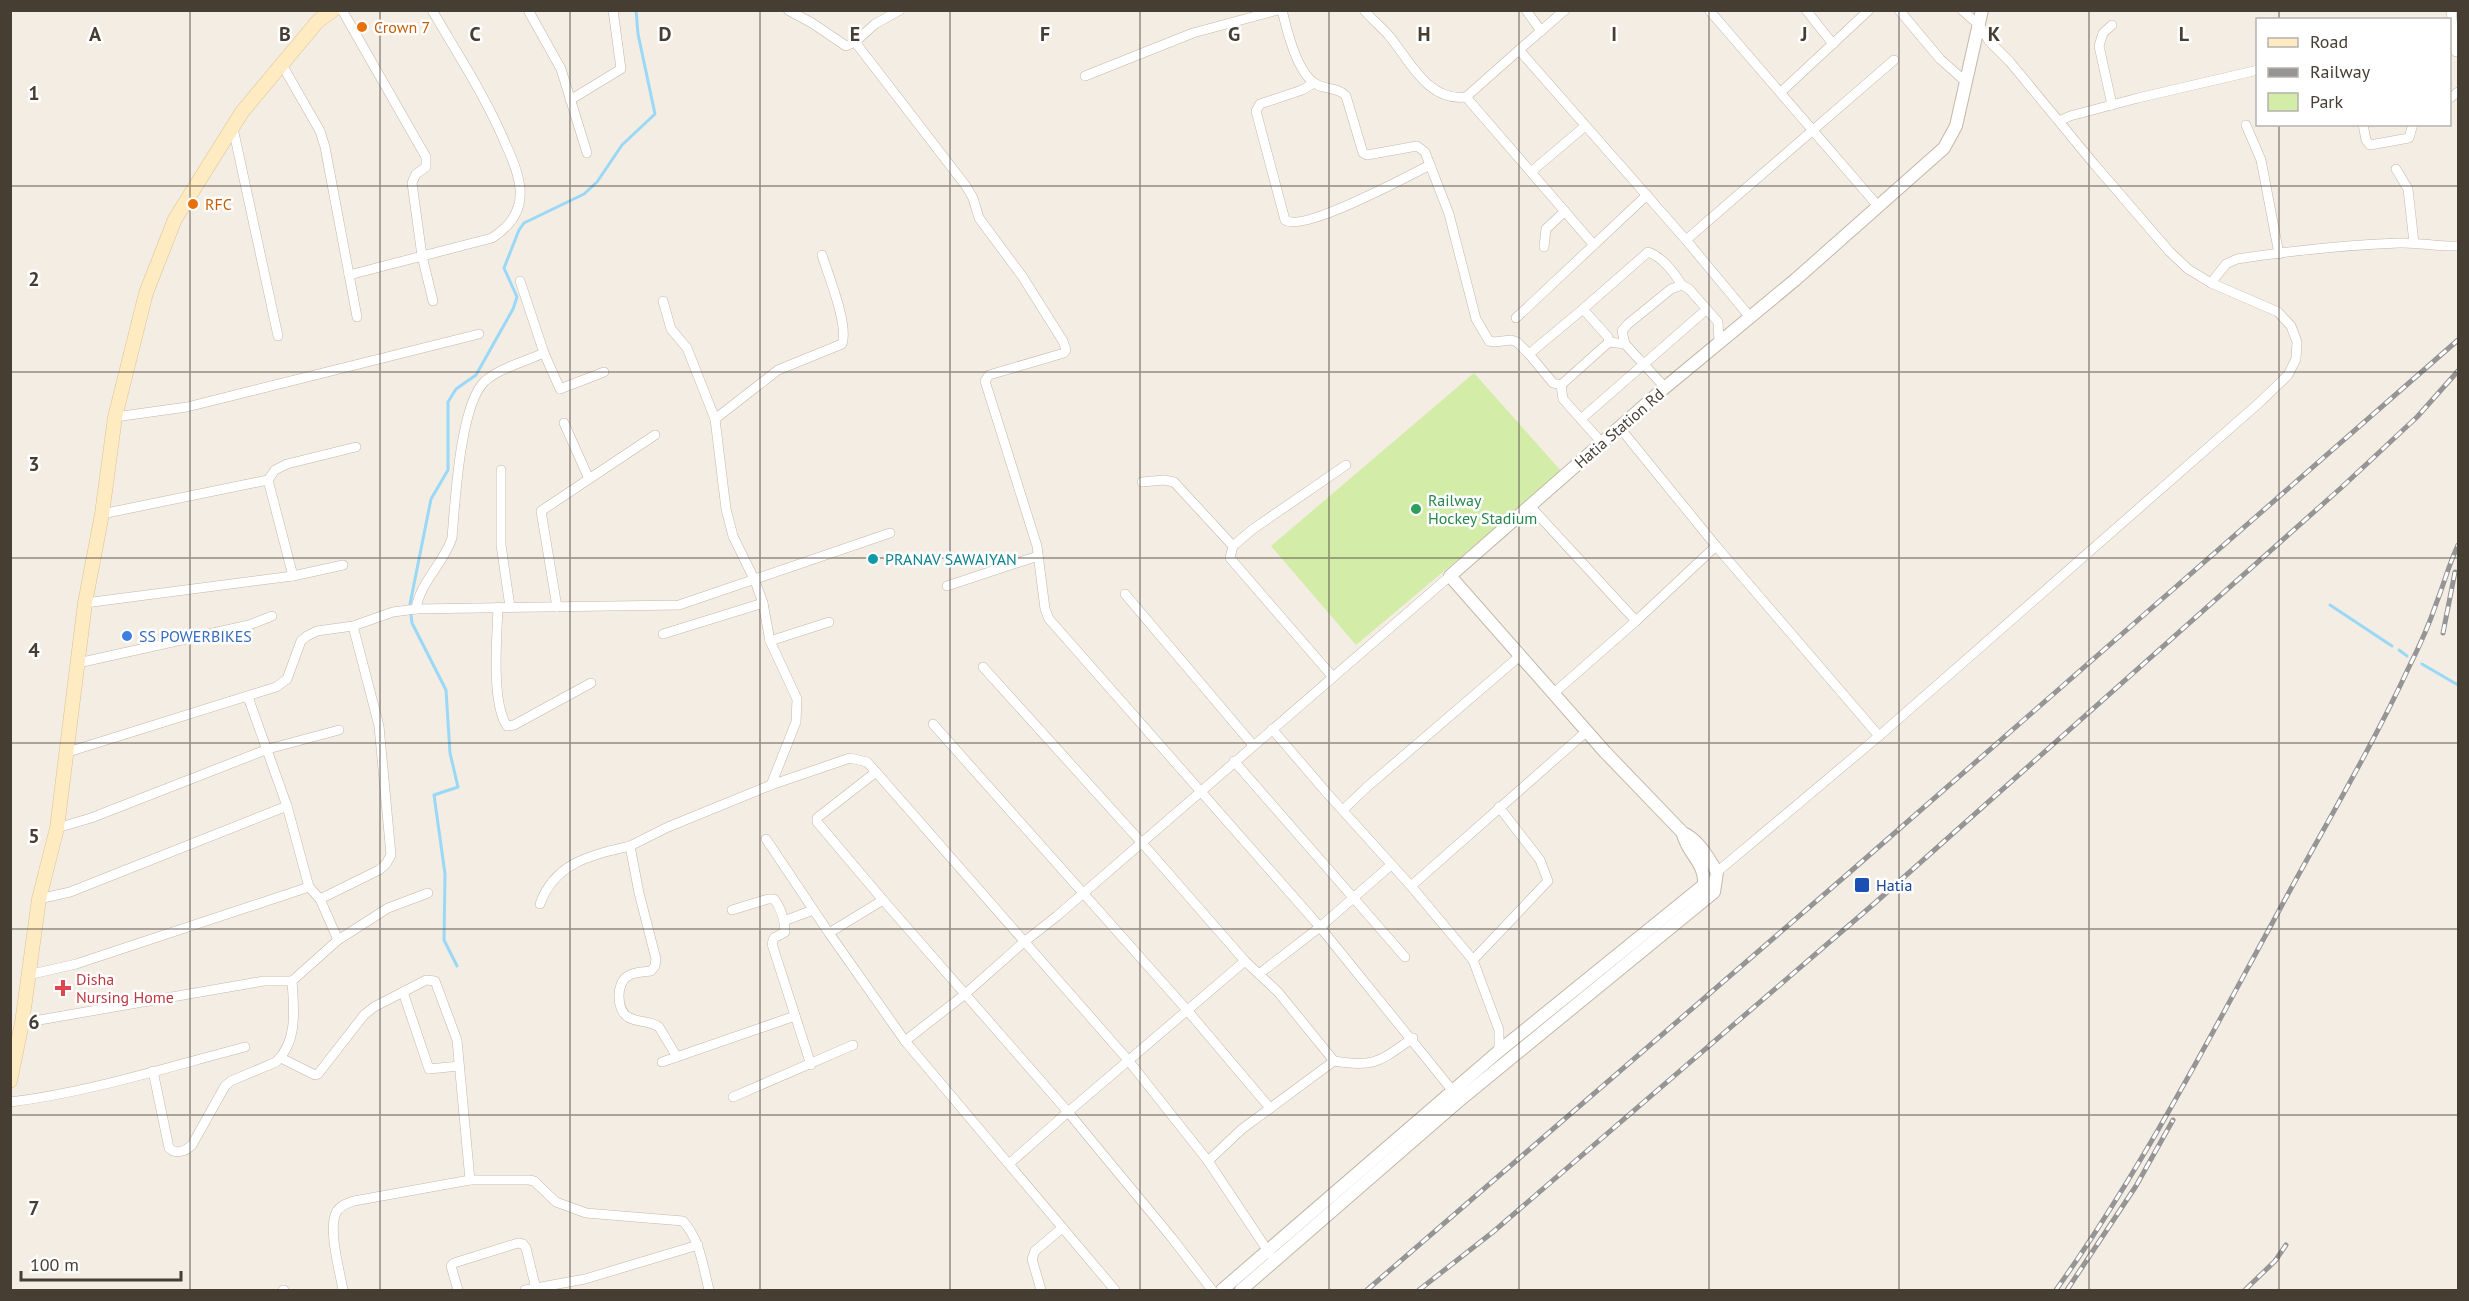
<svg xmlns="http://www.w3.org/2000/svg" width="2469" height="1301" viewBox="0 0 2469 1301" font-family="'PT Sans',sans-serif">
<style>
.green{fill:#d3eca8}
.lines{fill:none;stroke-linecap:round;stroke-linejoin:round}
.stream{stroke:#99d9f7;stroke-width:3}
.minor-casing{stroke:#c3b7a8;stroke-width:10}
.tertiary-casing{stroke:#c3b7a8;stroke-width:14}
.secondary-casing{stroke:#dbc290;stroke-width:15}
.minor{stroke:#fff;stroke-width:9}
.tertiary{stroke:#fff;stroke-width:12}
.secondary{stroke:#ffebc2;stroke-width:14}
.rail-casing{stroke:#959595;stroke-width:5}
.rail{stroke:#fff;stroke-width:3;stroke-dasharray:9;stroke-linecap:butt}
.grid{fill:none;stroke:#463d33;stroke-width:1.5;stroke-opacity:0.55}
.food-dot{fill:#e8710a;stroke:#fff;stroke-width:2}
.leisure-dot{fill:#2e9e5b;stroke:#fff;stroke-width:2}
.culture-dot{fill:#0f9aa8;stroke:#fff;stroke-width:2}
.shop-dot{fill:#3f7fe0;stroke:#fff;stroke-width:2}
.transit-dot{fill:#1a4fb4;stroke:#fff;stroke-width:2}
.health-dot{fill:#e0444e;stroke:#fff;stroke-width:2}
.labels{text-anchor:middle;stroke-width:5;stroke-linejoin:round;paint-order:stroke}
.food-label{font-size:16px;fill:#c56008;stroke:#fff;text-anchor:start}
.street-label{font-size:16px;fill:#463d33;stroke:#fff}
.leisure-label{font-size:16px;fill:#27864d;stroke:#fff;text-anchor:start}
.culture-label{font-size:16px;fill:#0d838f;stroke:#fff;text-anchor:start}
.shop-label{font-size:16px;fill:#366cbe;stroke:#fff;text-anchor:start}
.transit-label{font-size:16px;fill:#164399;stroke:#fff;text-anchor:start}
.health-label{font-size:16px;fill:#be3a42;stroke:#fff;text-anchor:start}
.grid-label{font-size:20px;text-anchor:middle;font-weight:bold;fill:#463d33;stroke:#fff;stroke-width:5;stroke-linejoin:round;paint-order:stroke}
</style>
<rect width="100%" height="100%" fill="#f4ede4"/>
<!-- green -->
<path class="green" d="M1474,373L1562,472L1356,645L1271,546Z"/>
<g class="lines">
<!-- stream -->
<g class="stream">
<path d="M410,604L431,499L448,470V402L456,389L476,375L513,309L517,297L504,268L519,230L524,223L584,194L597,182L622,145L655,114L638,34L636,10"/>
<path d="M2330,605L2392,646"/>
<path d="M411,615L412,623L446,690L450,753L458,787L434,795L445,874L444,940L457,966"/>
<path d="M2399,650L2407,656"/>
<path d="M2422,664L2458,685"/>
</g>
<defs>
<g id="minor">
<path d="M342,10L426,157V167L416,174L412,183L422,256L433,301"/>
<path d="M528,10L561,69L587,153"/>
<path d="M788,10L812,23L846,46L855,42L966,186L973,198L979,218L1022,276L1063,341L1066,350L1064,353L989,375L985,381L1037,546L1045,609L1049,619L1320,927L1456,1095"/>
<path d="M1282,10C1287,31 1297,73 1316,84C1326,90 1338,87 1346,96L1363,153L1367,155L1417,146L1425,152L1449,214L1476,319L1489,341L1494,342L1511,340L1517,342L1529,354"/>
<path d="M1364,10C1372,20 1382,27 1390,37C1410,61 1428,102 1466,97L1519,50"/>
<path d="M1526,10L1541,31"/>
<path d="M1565,10L1519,50L1686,240L1750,317"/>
<path d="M1709,10L1878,206"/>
<path d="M1806,10L1833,44"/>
<path d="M1899,10L1940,59L1966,82"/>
<path d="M2451,10L2456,52"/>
<path d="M855,42L875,24L900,10"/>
<path d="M281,63L320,131L325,147L357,317"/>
<path d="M1085,76L1193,33L1278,10"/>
<path d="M1314,83L1302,90L1260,104L1256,111L1285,220C1303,233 1408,176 1430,165"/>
<path d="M1781,92L1869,10"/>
<path d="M1466,97L1593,244"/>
<path d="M2450,98L2458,92"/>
<path d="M570,100L621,69L613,10"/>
<path d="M2112,105L2099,46L2103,33L2112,25"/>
<path d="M2059,121L2070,116L2138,98L2258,70"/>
<path d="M2363,124L2366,140L2370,145L2409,138L2413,124"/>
<path d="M2246,125L2261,160L2279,254"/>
<path d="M233,128L278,336"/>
<path d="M2396,169L2408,189L2414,243"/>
<path d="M1531,172L1584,127"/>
<path d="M1686,240L1894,60"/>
<path d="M1544,247L1546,229L1565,211"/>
<path d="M349,275L492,238C509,227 522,211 520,189C519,174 512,158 506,145C486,97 458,55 432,10"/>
<path d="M520,281L544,353L560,389L604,372"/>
<path d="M2211,283L2226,264L2237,259C2290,251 2345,245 2399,243C2419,242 2438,247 2458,246"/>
<path d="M663,301L671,329L687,348L715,419"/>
<path d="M1583,309L1648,252C1663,257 1674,273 1682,285"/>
<path d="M1516,318L1647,195"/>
<path d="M1625,344L1622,331L1628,324L1671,289L1682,285L1689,289L1718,322L1719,342"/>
<path d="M1561,385L1553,383L1529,354L1583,309L1608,337L1609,342"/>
<path d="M115,417L187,407L479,334"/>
<path d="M1581,419L1707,309"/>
<path d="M564,423L589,479"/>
<path d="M1620,428L1716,546L1879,736"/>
<path d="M1602,443L1563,399L1561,385L1609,342L1625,344L1661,383L1662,390"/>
<path d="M501,470V545L510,607"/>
<path d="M1142,482L1164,480L1174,482L1233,546"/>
<path d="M1530,506L1636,621"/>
<path d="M102,514L268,480"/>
<path d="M293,576L268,480L275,470L287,464L356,447"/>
<path d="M947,586L1038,556"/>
<path d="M1125,594L1253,745"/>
<path d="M85,603L293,576L343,565"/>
<path d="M498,607C497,637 491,702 507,726L514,725L591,683"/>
<path d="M557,607L541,511L655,435"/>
<path d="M416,609C420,582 444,563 452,538C455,503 460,404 485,381C500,368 526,361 544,353"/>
<path d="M663,634L763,603"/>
<path d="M770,641L829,622"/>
<path d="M78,663L249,625L272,616"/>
<path d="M983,667L1142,843L1245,961"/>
<path d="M1332,676L1230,558L1233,546L1253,529L1346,465"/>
<path d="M1554,693L1636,621L1716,546"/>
<path d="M933,724L1187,1010L1270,1108"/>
<path d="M1272,729L1326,792L1411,886L1587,731"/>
<path d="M68,752L276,687L287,679L301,641L307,636L317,631L353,626L393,612L416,609L679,605L890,533"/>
<path d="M1234,761L1405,957"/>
<path d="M771,785L796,722L797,699L770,641L763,603L755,581L733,536L726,509L715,419L778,370L842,344C849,325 828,275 822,255"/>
<path d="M287,806L309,887"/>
<path d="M1343,810L1367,787L1521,655"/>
<path d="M57,828L91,818L268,749L339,730"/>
<path d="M766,839L829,933"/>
<path d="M1717,872L1879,736L2259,403L2288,375L2296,359L2297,342L2291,326L2278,312L2211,283L2188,269L2169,251L2094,164L2010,62L1989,41L1980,26L1962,10"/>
<path d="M1411,886L1473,960L1499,1030V1051"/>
<path d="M39,899L70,892L287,806L248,697"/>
<path d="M320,899L379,870L386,864L391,855L379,726L353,626"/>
<path d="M883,900L817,822V818L876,772L1128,1060L1208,1161"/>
<path d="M540,904C555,862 592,855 630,846"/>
<path d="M732,910L768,899H774C781,908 785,921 785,932L774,938L772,944L811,1065"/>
<path d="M784,921L813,910"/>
<path d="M338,940L388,908L428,893"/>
<path d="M1473,960L1548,881L1540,860L1499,807"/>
<path d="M1259,974L1320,927L1391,865"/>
<path d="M28,975L76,964L309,887L320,899L338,940L292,981C294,1009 298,1041 276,1062L231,1081L225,1086L192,1145C186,1151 176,1155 169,1148L153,1071"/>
<path d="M403,992L429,1069L459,1066"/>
<path d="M22,1023L264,981H292"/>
<path d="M905,1041L829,933L883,900L1068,1112L1245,961L1278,992L1334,1061L1242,1129L1208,1161L1270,1254"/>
<path d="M677,1057L659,1027C650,1020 637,1023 628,1017C616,1010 616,982 628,976C634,972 644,972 651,971L655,966L656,959L639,893L630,846L668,827L771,785L850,758L867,762L876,772"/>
<path d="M281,1058L315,1075L318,1074L364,1015L374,1007L426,980L435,981L457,1040L470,1180H529L534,1181L556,1202L586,1213L683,1221C700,1240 703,1266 709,1290"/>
<path d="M1334,1061C1375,1068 1380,1061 1413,1038"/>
<path d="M662,1062L795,1016"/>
<path d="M733,1097L853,1045"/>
<path d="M10,1102C90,1092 168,1067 245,1047"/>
<path d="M1009,1164L1068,1112L1172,1238L1212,1290"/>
<path d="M283,1290H284"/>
<path d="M343,1290C340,1272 327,1227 337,1211C341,1205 348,1203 354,1201L470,1180"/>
<path d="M458,1290L451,1266L454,1263L518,1243L523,1244L526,1248L536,1289"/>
<path d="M525,1290L585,1279L698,1245"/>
<path d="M1041,1290L1032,1259L1035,1251L1062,1228"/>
<path d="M1115,1290L905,1041L964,995L1024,942L1057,916L1450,576"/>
</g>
<g id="tertiary">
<path d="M1222,1290L1499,1051L1704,885C1706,863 1687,853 1683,834"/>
<path d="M1241,1290L1461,1099L1714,892L1717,872C1708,858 1699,840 1683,833L1605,752L1450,576L1662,390L1795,280L1944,148L1956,126L1982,10"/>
</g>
<path id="secondary" d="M10,1081L22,1023L39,899L57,828L85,603L102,514L115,417L146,293L175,219L242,112L318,21L333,10"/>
</defs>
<!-- minor casing -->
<use href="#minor" class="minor-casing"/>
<!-- tertiary casing -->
<use href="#tertiary" class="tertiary-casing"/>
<!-- secondary casing -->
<use href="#secondary" class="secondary-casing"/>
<!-- minor -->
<use href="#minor" class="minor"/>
<!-- tertiary -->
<use href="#tertiary" class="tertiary"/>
<!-- secondary -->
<use href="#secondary" class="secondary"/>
<defs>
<g id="rail">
<path d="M2443,633L2455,572"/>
<path d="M1367,1290L1850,872L2458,340"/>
<path d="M1419,1290L1493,1232L1876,902L2342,487L2417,417L2458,371"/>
<path d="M2056,1290C2142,1169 2210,1037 2281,907C2324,827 2371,749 2409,667C2419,647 2429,625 2436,604C2444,584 2449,564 2458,545"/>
<path d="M2067,1290L2136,1186L2173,1120"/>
<path d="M2245,1290L2275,1261L2286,1245"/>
</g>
</defs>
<!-- rail casing -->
<use href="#rail" class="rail-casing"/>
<!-- rail -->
<use href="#rail" class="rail"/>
</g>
<!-- grid -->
<path class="grid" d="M190,10V1290M380,10V1290M570,10V1290M760,10V1290M950,10V1290M1140,10V1290M1329,10V1290M1519,10V1290M1709,10V1290M1899,10V1290M2089,10V1290M2279,10V20M2279,124V1290M10,186H2458M10,372H2458M10,558H2458M10,743H2458M10,929H2458M10,1115H2458"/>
<!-- markers -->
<g class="food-dot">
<circle cx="362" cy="27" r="6"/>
<circle cx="193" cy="204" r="6"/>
</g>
<circle class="leisure-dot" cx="1416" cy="509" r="6"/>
<circle class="culture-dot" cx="873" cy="559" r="6"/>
<circle class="shop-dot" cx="127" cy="636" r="6"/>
<rect class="transit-dot" x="1854" y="877" width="16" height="16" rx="3"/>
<path class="health-dot" d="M60 979h6v6h6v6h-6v6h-6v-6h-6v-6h6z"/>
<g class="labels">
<!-- food labels -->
<g class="food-label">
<text x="374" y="33">Crown 7</text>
<text x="205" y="210">RFC</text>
</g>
<!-- street labels -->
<g class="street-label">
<text transform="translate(1619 428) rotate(-41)" y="6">Hatia Station Rd</text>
</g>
<!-- leisure labels -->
<g class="leisure-label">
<text x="1428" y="506">Railway<tspan x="1428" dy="18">Hockey Stadium</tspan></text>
</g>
<!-- culture labels -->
<g class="culture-label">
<text x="885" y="565">PRANAV SAWAIYAN</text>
</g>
<!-- shop labels -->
<g class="shop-label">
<text x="139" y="642">SS POWERBIKES</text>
</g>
<!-- transit labels -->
<g class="transit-label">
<text x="1876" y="891">Hatia</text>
</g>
<!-- health labels -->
<g class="health-label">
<text x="76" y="985">Disha<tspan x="76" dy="18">Nursing Home</tspan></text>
</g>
</g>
<g class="grid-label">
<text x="95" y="41">A</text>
<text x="285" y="41">B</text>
<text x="475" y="41">C</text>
<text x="665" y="41">D</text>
<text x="855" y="41">E</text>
<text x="1045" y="41">F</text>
<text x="1234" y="41">G</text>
<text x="1424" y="41">H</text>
<text x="1614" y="41">I</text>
<text x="1804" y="41">J</text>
<text x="1994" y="41">K</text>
<text x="2184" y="41">L</text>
<text x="34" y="100">1</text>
<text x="34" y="286">2</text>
<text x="34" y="471">3</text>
<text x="34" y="657">4</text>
<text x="34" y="843">5</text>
<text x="34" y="1029">6</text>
<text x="34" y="1215">7</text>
</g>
<!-- border -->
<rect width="2469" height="1301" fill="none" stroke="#463d33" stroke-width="24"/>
<!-- legend -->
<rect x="2256" y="18" width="195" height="108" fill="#ffffff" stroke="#b5b1ad" stroke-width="1.5"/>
<rect x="2268" y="38" width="30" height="9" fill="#ffebc2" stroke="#b5b1ad" stroke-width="1.5"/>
<text x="2310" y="48" font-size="18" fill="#463d33">Road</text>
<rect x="2268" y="68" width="30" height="9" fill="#959595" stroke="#b5b1ad" stroke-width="1.5"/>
<text x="2310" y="78" font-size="18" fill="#463d33">Railway</text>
<rect x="2268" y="93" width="30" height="18" fill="#d3eca8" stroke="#b5b1ad" stroke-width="1.5"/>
<text x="2310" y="108" font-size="18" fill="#463d33">Park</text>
<!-- scale -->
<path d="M21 1271v9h160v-9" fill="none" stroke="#463d33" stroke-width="3"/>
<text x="30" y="1271" font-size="18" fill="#463d33" stroke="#ffffff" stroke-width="4.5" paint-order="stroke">100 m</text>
</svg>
